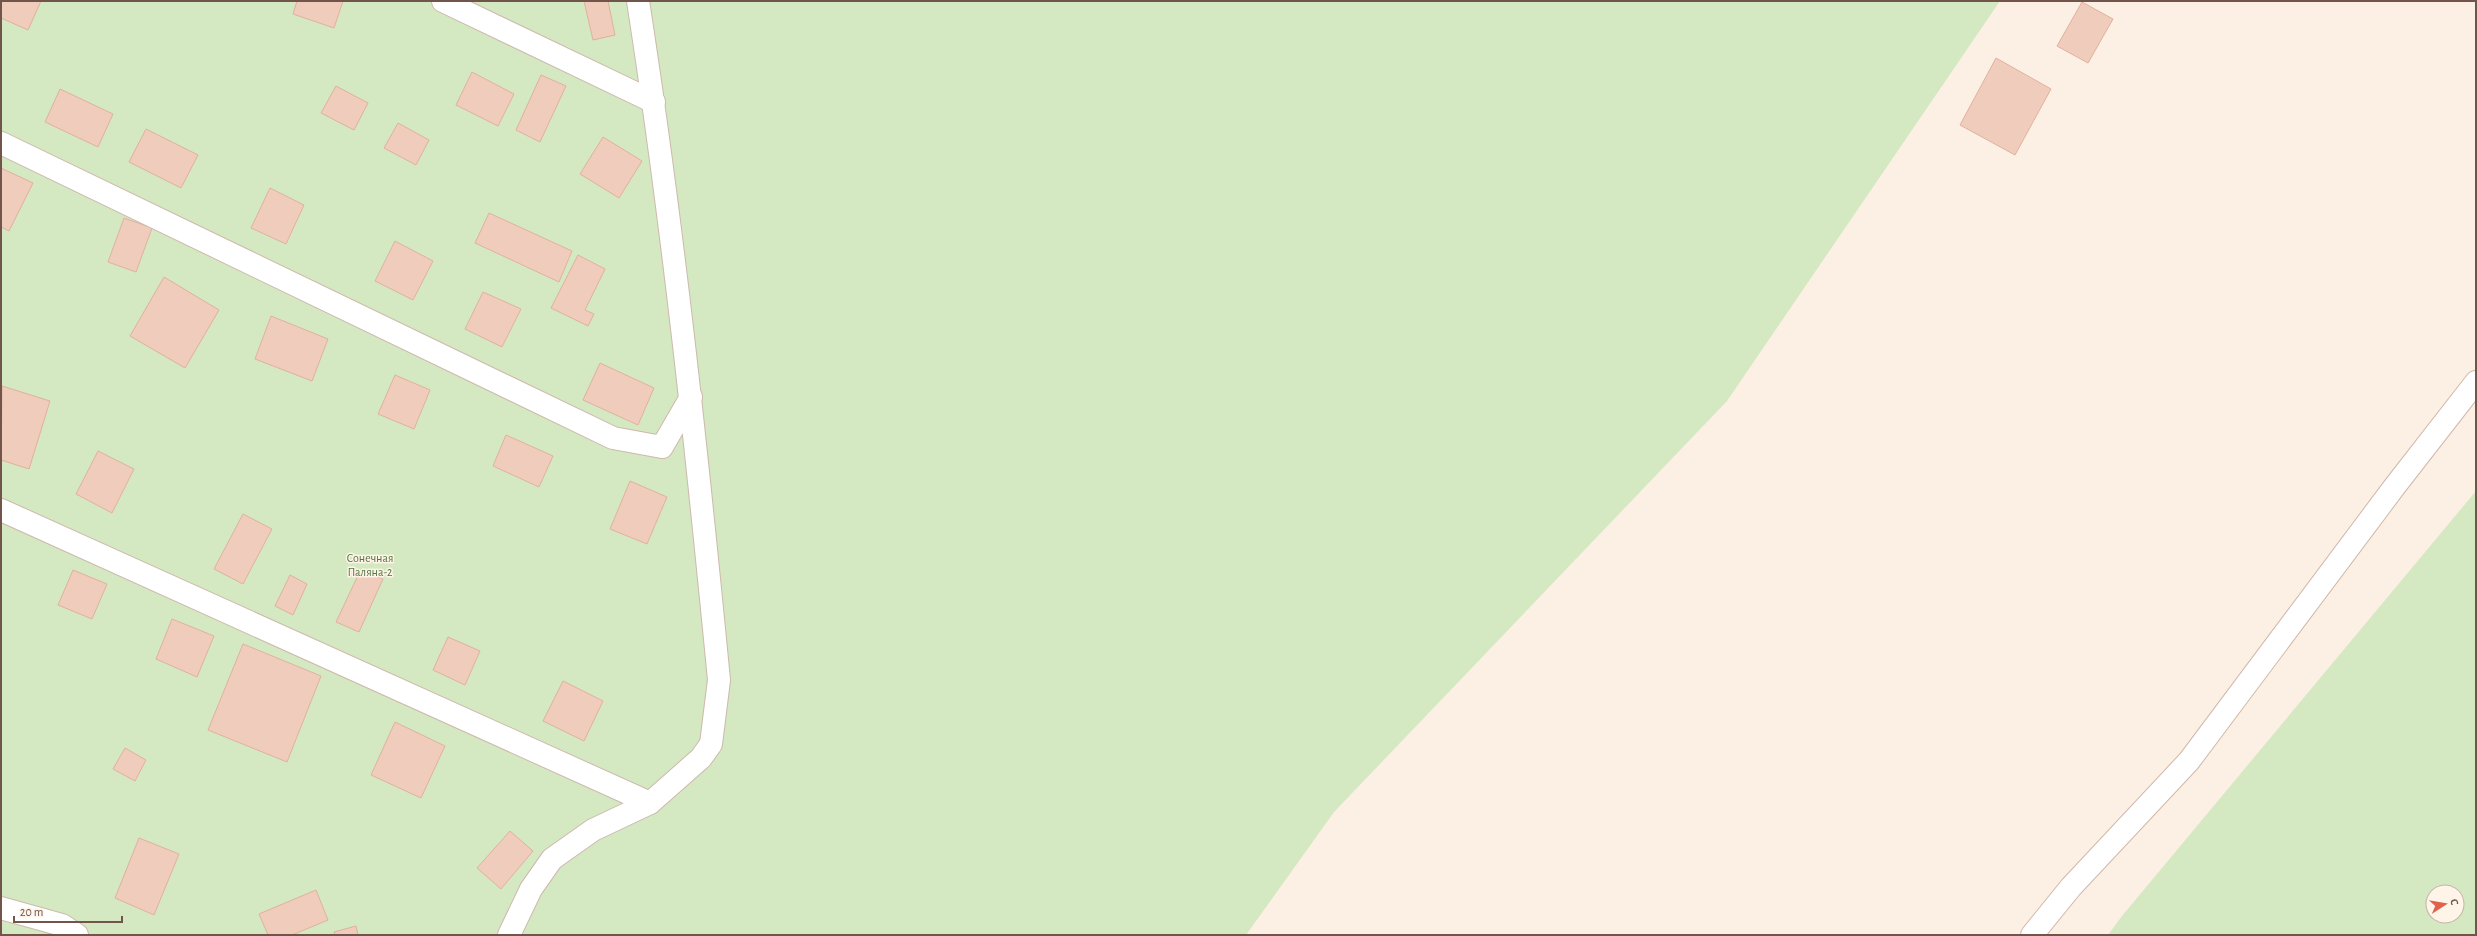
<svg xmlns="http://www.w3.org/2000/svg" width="2477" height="936" viewBox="0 0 2477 936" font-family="'Alegreya Sans',sans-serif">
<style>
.green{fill:#d4e8c2;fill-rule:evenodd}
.building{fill:#efccbc;stroke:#e1b19d}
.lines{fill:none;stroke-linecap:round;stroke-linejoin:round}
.street-casing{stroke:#ceb9ad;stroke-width:24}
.secondary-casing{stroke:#d0b8aa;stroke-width:24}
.street{stroke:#fff;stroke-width:22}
.secondary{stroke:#fff;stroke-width:22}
.labels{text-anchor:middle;stroke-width:3;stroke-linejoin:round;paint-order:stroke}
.park-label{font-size:12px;fill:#567742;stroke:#fef4e8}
</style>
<rect width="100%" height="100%" fill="#fbf0e3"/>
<!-- green -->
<g class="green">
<path d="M1,1H2000L1727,401L1334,812L1246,935H1Z"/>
<path d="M2476,491V935H2108L2122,916ZM2433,892H2457V916H2433Z"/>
</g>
<!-- building -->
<g class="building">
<path d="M1,1H41L28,30L1,18Z"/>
<path d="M297,1H343L334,28L293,14Z"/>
<path d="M584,1H608L615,35L593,40Z"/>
<path d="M2082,2L2113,19L2088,63L2057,46Z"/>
<path d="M1996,58L2051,89L2015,155L1960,125Z"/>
<path d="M472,72L514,94L498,126L456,105Z"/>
<path d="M541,75L566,86L540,142L516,130Z"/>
<path d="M336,86L368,103L354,130L321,113Z"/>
<path d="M60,89L113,114L98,147L45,122Z"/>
<path d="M398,123L429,140L416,165L384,148Z"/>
<path d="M146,129L198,155L181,188L129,162Z"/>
<path d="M603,137L642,161L619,198L580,174Z"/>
<path d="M1,168L33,183L9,231L1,227Z"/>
<path d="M270,188L304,205L286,244L251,228Z"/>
<path d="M489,213L572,251L559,282L475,243Z"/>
<path d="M124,218L152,228L136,272L108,262Z"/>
<path d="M395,241L433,261L413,300L375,281Z"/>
<path d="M578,255L605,269L585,310L594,314L588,326L551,308Z"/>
<path d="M164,277L219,310L185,368L130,336Z"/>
<path d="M483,292L521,309L502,347L465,329Z"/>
<path d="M271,316L328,339L312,381L255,359Z"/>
<path d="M600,363L654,388L638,425L583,400Z"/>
<path d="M395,375L430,390L414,429L378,414Z"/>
<path d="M2,386L50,401L29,469L1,460Z"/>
<path d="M506,435L553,456L539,487L493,466Z"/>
<path d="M98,451L134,469L112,513L76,494Z"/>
<path d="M630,481L667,497L647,544L610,529Z"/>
<path d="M243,514L272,529L243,584L214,569Z"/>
<path d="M361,569L383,579L359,632L336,622Z"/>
<path d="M73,570L107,584L92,619L58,605Z"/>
<path d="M290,575L307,584L293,615L275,606Z"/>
<path d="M172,619L214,636L197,677L156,659Z"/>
<path d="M448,637L480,651L465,685L433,670Z"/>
<path d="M243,644L321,676L287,762L208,730Z"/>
<path d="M563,681L603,701L584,741L543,721Z"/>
<path d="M395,722L445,746L421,798L371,775Z"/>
<path d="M125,748L146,760L135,781L113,769Z"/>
<path d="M510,831L533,851L501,889L477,868Z"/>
<path d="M139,838L179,854L154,915L115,898Z"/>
<path d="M316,890L328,920L292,935H268L259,914Z"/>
<path d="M356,926L358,935H335L334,932Z"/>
</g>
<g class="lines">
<defs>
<g id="street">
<path d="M443,1L654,102"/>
<path d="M1,143L613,438L662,447L691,397"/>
<path d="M1,510L650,803"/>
<path d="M1,908L62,925L77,935"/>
<path d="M509,935L531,889L552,859L593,830L650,803L701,758L711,744L719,680C697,453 673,226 638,1"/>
</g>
<path id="secondary" d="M2032,935L2071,887L2189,761L2395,486L2476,382"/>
</defs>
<!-- street casing -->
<use href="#street" class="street-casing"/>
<!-- secondary casing -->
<use href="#secondary" class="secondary-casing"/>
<!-- street -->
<use href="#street" class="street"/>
<!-- secondary -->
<use href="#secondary" class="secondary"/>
</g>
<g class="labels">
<!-- park labels -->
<g class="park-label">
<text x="370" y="562">Сонечная<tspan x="370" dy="14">Паляна-2</tspan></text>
</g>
</g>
<!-- border -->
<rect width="2477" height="936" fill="none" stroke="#71554a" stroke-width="4"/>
<!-- north arrow -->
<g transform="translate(2445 904) rotate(78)"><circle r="19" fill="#fef4e8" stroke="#c6b4a9"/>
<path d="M0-3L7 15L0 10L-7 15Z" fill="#e0624d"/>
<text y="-6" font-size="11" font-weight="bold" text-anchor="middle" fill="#71554a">С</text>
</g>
<!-- scale -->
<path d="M14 916v6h108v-6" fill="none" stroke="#71554a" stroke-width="2"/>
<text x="20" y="916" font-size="12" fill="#71554a" stroke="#fef4e8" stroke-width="3" paint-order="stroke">20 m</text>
</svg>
